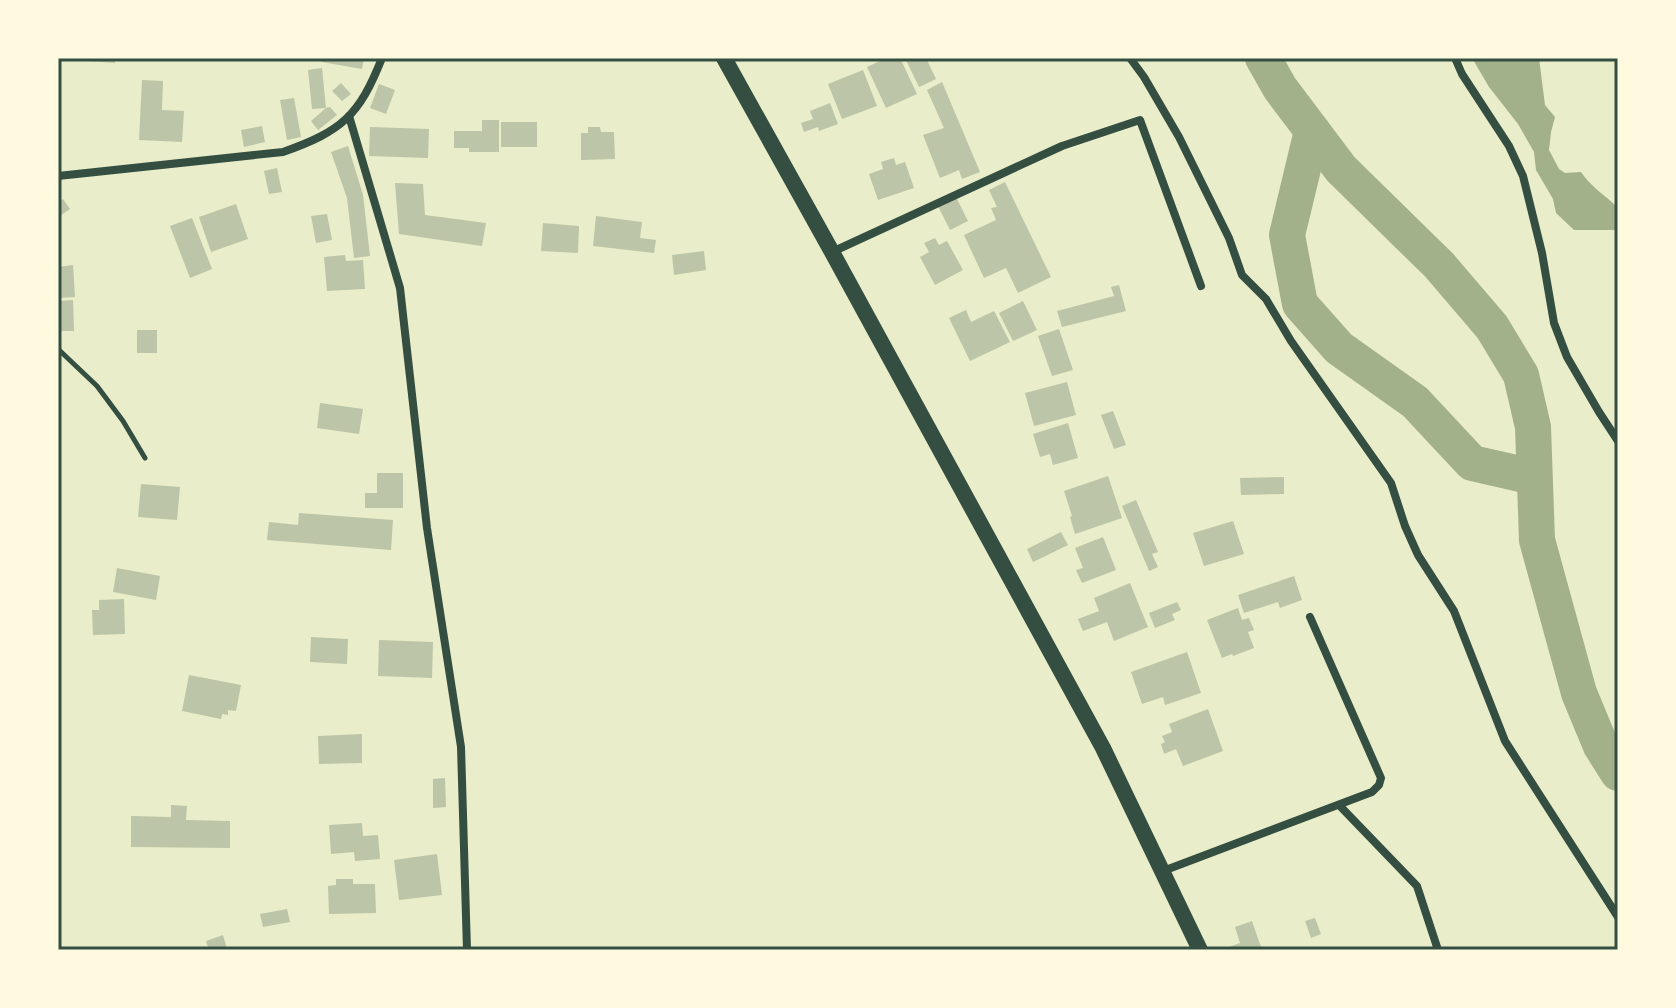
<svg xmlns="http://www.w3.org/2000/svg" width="1676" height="1008" viewBox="0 0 1676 1008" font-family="'PT Sans',sans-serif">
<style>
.water{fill:#a3b18a}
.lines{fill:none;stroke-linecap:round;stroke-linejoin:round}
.river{stroke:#a3b18a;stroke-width:36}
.building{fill:#bcc5a7}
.service{stroke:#344e41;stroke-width:5}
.minor{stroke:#344e41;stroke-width:8}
.secondary{stroke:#344e41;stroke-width:16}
.neatline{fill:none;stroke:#344e41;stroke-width:3}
</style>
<rect width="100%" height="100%" fill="#e9edc9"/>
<!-- water -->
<path class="water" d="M1472,58H1539L1545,105L1555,117L1551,132L1549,150L1559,169L1565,173L1581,172C1591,187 1604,194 1618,208V230H1574L1556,213L1553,199L1536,170L1534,152L1518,124L1489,87Z"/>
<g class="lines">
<!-- river -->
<g class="river">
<path d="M1263,58L1280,88L1341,169L1439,265L1492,327L1521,375L1533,427L1537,540L1579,693L1601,746L1618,773"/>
<path d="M1312,131L1287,235L1300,304L1339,348L1415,402L1472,463L1534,477"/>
</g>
</g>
<!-- building -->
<g class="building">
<path d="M76,58H115V63L76,60Z"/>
<path d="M322,58H364L362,69L322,62Z"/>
<path d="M878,58H900L917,94L886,108L867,67L880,61Z"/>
<path d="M905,58H926L936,79L919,87Z"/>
<path d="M322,68L326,108L330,107L337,115L318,130L311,121L326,108L312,109L308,70Z"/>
<path d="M863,70L877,106L842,119L828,84Z"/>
<path d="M142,80L163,81L162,110L184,111L182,142L139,140Z"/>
<path d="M942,82L980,172L962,179L959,170L940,178L923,135L944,128L927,90Z"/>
<path d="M341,83L351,94L342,101L332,91Z"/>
<path d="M379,84L395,90L386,114L370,108Z"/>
<path d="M294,98L301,137L287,140L280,100Z"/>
<path d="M830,103L838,124L819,131L818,127L804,132L801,123L813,119L810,111Z"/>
<path d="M482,120H499V152H469V148H454V131H482Z"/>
<rect x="501" y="122" width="36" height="25"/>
<path d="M262,126L265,142L244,147L241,130Z"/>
<path d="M370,127L429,129L428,158L369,156Z"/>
<path d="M588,127H600L601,132H614L615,159L581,160V133H588Z"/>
<path d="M348,146L363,195L370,256L354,258L347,198L331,152Z"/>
<path d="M894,158L896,165L905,162L914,188L878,200L869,174L883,169L881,162Z"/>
<path d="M277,168L282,192L269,194L264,171Z"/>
<path d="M1005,182L1051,277L1018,293L1006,268L984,278L964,235L996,220L991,208L997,207L989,190Z"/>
<path d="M395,183L423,184L425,215L486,223L482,246L399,234Z"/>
<path d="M956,197L968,221L950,230L938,206Z"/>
<path d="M63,199L70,209L60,216L58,202Z"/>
<path d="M236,204L248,239L211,252L199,217Z"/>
<path d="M327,214L332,240L316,243L311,216Z"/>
<path d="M596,216L642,222L640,238L656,240L654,253L593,246Z"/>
<path d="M192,218L212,269L190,278L170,226Z"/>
<path d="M543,223L579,226L578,253L541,251Z"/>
<path d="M935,238L939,245L947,241L963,270L935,285L920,257L929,252L924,243Z"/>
<path d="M704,251L706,270L674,275L672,255Z"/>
<path d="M345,255L346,261L363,260L365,289L327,291L324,257Z"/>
<path d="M73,265L75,297L59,298L58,267Z"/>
<path d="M1119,285L1126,311L1062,327L1057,311L1114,296L1111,287Z"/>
<path d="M73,300L74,331H58V301Z"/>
<path d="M1023,301L1037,330L1013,341L999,313Z"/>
<path d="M966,310L971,322L994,311L1010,342L970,361L949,318Z"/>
<path d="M1059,329L1073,370L1052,376L1038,336Z"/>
<rect x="137" y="330" width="20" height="23"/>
<path d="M1067,382L1076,415L1034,426L1025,393Z"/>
<path d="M320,403L363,409L359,434L317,428Z"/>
<path d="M1113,411L1126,445L1114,449L1101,415Z"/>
<path d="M1068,423L1078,458L1053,465L1050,454L1040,457L1033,434Z"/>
<path d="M377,473H403V508H365V493H377Z"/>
<path d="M1108,476L1122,518L1075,534L1070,517L1072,516L1064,491Z"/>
<path d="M1284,477V494L1241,495L1240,478Z"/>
<path d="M141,484L180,487L177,520L138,517Z"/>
<path d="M1136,500L1158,552L1152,554L1158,567L1149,571L1122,506Z"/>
<path d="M299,513L393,520L391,550L267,540L269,522L298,525Z"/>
<path d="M1233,521L1244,554L1204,566L1193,533Z"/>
<path d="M1061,532L1068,545L1033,562L1027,549Z"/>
<path d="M1103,537L1116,570L1082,583L1076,570L1083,568L1075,548Z"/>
<path d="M117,568L160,576L156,600L113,592Z"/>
<path d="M1294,576L1302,600L1280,608L1278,602L1244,613L1238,595Z"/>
<path d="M1130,583L1148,627L1114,641L1107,622L1083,631L1078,619L1099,611L1094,598Z"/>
<path d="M124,599L125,634L93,635L92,610H99V600Z"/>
<path d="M1177,602L1181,610L1172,614L1175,620L1155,628L1149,613Z"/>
<path d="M1238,608L1242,620L1249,618L1254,630L1248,632L1254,648L1233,656L1232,654L1222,658L1207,620Z"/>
<path d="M311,637L348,639L347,664L310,662Z"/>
<path d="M379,640L433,642L432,678L378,676Z"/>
<path d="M1187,652L1201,693L1165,705L1163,697L1142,704L1131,672Z"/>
<path d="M189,675L241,685L236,711L228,710V715L222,714L221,719L182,711Z"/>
<path d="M1208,709L1223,751L1183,766L1176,749L1164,754L1161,744L1165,742L1162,736L1172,732L1169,724Z"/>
<path d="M362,734V763L319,764L318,736Z"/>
<path d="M445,778L446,807L433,808V779Z"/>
<path d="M171,805L187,806L186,820L230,821V848L131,847V816L171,817Z"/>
<path d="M362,823L363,836L378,835L380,859L355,861L354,852L331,854L329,825Z"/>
<path d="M437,854L442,895L399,900L394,860Z"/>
<path d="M336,879H353V884H375L376,913L329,914L328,886L336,885Z"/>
<path d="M287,909L290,922L263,927L260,914Z"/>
<path d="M1315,918L1321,934L1311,938L1305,921Z"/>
<path d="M1252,921L1262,950H1221L1240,943L1235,927Z"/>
<path d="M223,935L227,949L209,950L206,941Z"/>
</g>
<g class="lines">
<!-- service -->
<path class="service" d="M58,349L97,386L123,421L145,458"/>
<!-- minor -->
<g class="minor">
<path d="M1130,58L1144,77L1179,137L1229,238L1242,275L1266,299L1291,341L1391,483L1405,526L1418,555L1454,611L1505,741L1618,917"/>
<path d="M1455,58L1462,74L1509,146L1523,176L1542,253L1554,323L1567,357L1599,412L1618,441"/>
<path d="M349,116L400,288L427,528L461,747L467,950"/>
<path d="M58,176L283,152C342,131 359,116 382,58"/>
<path d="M832,252L1062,146L1140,120L1201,286"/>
<path d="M1339,805L1417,886L1438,950"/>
<path d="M1163,871L1372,792L1379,785L1381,778L1310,617"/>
</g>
<!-- secondary -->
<path class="secondary" d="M724,58L832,252L1103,748L1200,950"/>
</g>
<!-- border -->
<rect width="1676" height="1008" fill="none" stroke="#fefae0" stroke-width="120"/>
<rect x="60" y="60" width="1556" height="888" class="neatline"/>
</svg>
